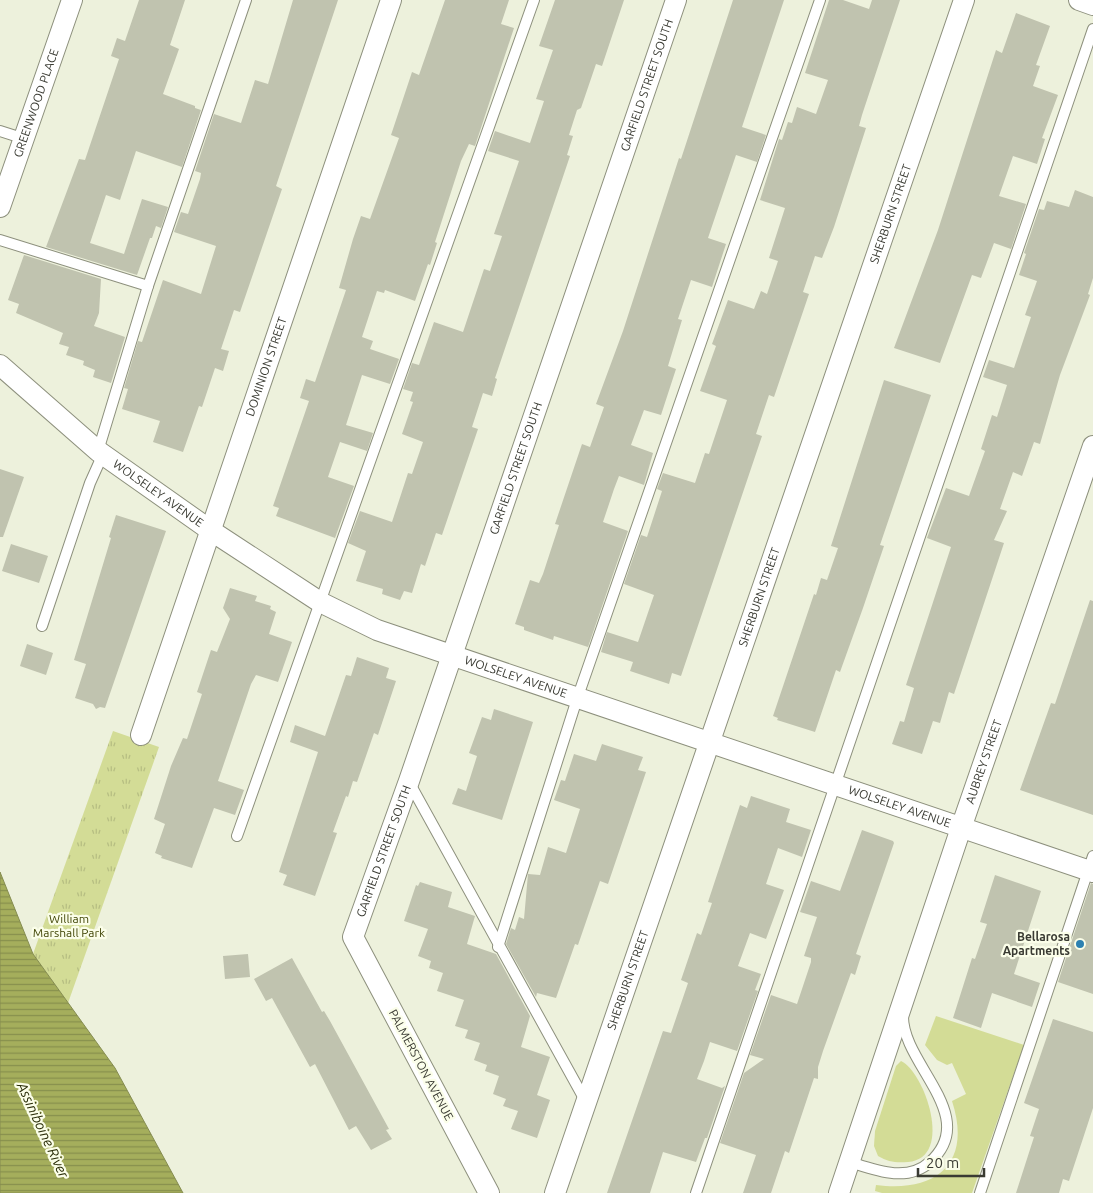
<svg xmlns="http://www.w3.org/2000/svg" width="1093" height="1193" viewBox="0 0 1093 1193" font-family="Ubuntu,sans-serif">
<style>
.grass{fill:#d3dc96}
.park{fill:url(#park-tufts)}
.water{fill:url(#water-rules);stroke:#858c50}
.building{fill:#c0c3af}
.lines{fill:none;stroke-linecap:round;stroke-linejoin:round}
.lane-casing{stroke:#8d907d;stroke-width:12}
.street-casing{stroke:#8d907d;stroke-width:22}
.lane{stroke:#fff;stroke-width:10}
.street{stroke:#fff;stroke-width:20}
.poi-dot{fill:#2d81b1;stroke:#fbfee9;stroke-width:2}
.labels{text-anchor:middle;stroke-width:4.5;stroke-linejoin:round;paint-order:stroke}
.street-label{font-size:12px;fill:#3a3b33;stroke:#fbfee9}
.park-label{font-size:12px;fill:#424707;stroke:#fbfee9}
.poi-label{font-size:12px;font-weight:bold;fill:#3a3b33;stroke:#fbfee9;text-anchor:end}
.water-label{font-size:14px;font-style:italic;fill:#2a2d09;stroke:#fbfee9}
</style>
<defs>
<pattern id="park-tufts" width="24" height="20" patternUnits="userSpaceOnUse" patternTransform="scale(1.25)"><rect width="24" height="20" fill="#d3dc96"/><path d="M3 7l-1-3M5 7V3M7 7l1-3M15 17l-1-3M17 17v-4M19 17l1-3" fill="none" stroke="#b6be82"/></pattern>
<pattern id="water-rules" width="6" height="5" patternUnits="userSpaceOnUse" patternTransform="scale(1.25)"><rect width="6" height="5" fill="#a5ae5c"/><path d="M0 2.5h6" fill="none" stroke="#878f4d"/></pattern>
</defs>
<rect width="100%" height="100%" fill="#edf1dc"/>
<!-- grass -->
<g class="grass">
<path d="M936,1016L1024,1045L972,1193H882L875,1191L876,1185C938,1193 972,1162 952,1101L966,1094L952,1063L947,1065L937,1060L925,1045Z"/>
<path d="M901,1061C924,1071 955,1158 908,1162C896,1163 888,1162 878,1156L874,1146L875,1131L896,1066Z"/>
</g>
<!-- park -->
<path class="park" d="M113,731L159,747L68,1003L33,954Z"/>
<!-- water -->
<path class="water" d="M0,872L33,954L115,1068L183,1193H0Z"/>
<!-- building -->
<g class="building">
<path d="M139,0H185L170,45L179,49L163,94L195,106V108L201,110L182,167L136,151L120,200L106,195L90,243L124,254L142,199L168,207L161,228L156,226L152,238H150L137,275L46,247L79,159L85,160L119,59L111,56L117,38L125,41Z"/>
<path d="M293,0H338L276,186L282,189L240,312L234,310L221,349L229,351L223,371L215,368L202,407L199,406L183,452L153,442L160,421L122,409L128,389L124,388L138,341L142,342L163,280L201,294L216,246L174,232L181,212L188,214L200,179L201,173L195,171L214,114L241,123L255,80L268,84Z"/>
<path d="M445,0H509L501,24L514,28L475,146L469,144L461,161L435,242L437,243L430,265L428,264L415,301L385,290L384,293L377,291L362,337L373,341L370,349L399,359L390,384L362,375L346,425L373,433L367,451L340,442L328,477L354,486L335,538L276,516L279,508L273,506L309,401L300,398L306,379L315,382L346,290L339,288L353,239L361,216L370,219L399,138L391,135L412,72L419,75Z"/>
<path d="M555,0H624L602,66L596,64L581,108L577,110L569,135L573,136L567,155L570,156L495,378L497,379L492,396L483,393L472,427L478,429L442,535L436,533L425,566L421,564L412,593L404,591L400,600L382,594L383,589L356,581L366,551L348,543L360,511L392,522L408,473L412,474L423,442L402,434L413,402L410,401L413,392L403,389L412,363L419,365L434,322L463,332L484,269L490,271L502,236L494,234L519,161L488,151L495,131L530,143L544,101L536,99L553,50L539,46Z"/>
<path d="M733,0H784L742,127L766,135L757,162L736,155L708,238L726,244L712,287L691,280L678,319L682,320L668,366L676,369L661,415L644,410L631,445L653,453L644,485L619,476L614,489L603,522L628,531L588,647L554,636L553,640L524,630V627L515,624L530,580L539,583L543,574L559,525L555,524L582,444L590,447L604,407L596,404L623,331L679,158L681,159Z"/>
<path d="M829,0H843L869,9L872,0H900L862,115L859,126L866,128L834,227L822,258L815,256L803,292L809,294L774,397L769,395L756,434L762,436L681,676L672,673L669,684L630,671L633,662L601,652L607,632L638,642L654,595L624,584L641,535L647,537L662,491L657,489L663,473L695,483L705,453L709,454L727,400L700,391L716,346L712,344L728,300L754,309L761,291L767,294L778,261L769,258L785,208L760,200L779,139L782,140L788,122L792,123L797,107L816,114L828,80L805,73Z"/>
<path d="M1016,13L1050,26L1036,65L1040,66L1033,86L1058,95L1042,138L1045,139L1037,164L1013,156L999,196L1026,204L1011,249L994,243L981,278L972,275L940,363L894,348L938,230L996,50L1002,53Z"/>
<path d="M1075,190L1093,197V278L1088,294L1090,295L1060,375L1040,444L1034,442L1022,476L1013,472L1000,509L1007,511L994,540L1004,543L954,694L949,692L940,723L933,721L922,754L892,744L900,721L904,722L914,688L906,685L951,547L927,538L946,488L969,496L985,451L981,449L992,415L997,417L1007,385L983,377L989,360L1014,368L1031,317L1025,315L1037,281L1019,275L1026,254L1024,253L1039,209L1044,210L1047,201L1069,207Z"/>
<path d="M24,255L101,279L99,313L94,326L125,337L111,383L93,377L95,370L83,365L84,361L66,355L69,347L59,344L63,333L16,313L19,304L8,300Z"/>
<path d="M884,380L931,395L880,545L884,546L863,608L840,672L836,670L815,732L777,720L778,718L773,716L814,594L816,595L821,578L827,580L838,548L831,546Z"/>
<path d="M0,469L24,477L3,537H0Z"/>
<path d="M116,515L166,531L105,708L100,707L96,709L93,704L75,698L86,664L74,660L111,538L109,537Z"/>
<path d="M11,544L48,556L39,583L2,571Z"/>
<path d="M230,588L257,596L255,601L271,606L270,609L276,612L269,634L292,642L278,682L256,675L251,684L218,781L244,790L235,815L214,808L192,868L161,858L162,856L155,853L165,824L154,819L171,766L183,738L187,739L202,694L197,692L211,650L217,652L230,619L223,608Z"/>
<path d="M1090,600L1093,601V815L1020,790L1051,703L1055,704Z"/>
<path d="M27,644L53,653L46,675L20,666Z"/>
<path d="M357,657L389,668L386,678L396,681L378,735L374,733L357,782L353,781L348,797L346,796L333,832L337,833L315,896L283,885L287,875L279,872L318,752L290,742L295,725L325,736L346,675L351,676Z"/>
<path d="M494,709L533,722L502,820L452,804L458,788L466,791L477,756L469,753L482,717L491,720Z"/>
<path d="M602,744L643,757L638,770L646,772L608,884L600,881L578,945L575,944L556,998L537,993L536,997L506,944L511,928L515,930L519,917L524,919L528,874L540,875L548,847L566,853L580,809L554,800L561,780L565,781L574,754L596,761Z"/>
<path d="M751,796L790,809L786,822L811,830L802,857L778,848L766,884L784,890L766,939L750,933L738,966L761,974L755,990L758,991L737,1051L710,1042L704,1061L697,1079L722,1088L725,1086L707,1138H705L696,1162L663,1152L650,1193H607L663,1031L671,1033L688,983L681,980L697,933L701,935L712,903L708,902L740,805L747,808Z"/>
<path d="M862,830L893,841L894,843L856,954L861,956L855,975L851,973L823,1051L818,1067V1079L814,1078L789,1153L785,1151L771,1193H743L756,1155L720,1143L744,1073L764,1059L750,1055L771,995L797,1004L811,962V958L804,956L817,917L800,912L811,881L840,891Z"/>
<path d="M995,875L1041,891L1014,974L1040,983L1032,1007L992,993L981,1028L953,1018L972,958L975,959L987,924L980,922Z"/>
<path d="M420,882L452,892L448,907L475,916L467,944L496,954L530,1016L521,1047L550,1057L537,1095L550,1100L537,1138L511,1129L518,1111L503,1106L506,1099L493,1094L499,1076L485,1071L487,1065L474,1060L480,1043L465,1038L468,1030L455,1026L464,1000L437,991L443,973L429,968L431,961L418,956L428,929L404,921L416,885L418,886Z"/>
<path d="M1091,883L1093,884V994L1058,982Z"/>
<path d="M248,954L250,977L225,979L223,956Z"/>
<path d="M292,958L322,1012L324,1011L330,1021L389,1129L386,1130L392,1139L371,1150L356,1126L349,1130L315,1064L310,1067L272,998L266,1001L254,979Z"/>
<path d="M1053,1019L1093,1032V1108L1069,1181L1063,1179L1059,1193H1016L1034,1137L1030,1136L1039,1109L1024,1103Z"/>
</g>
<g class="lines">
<defs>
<g id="lane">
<path d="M0,131L25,139"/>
<path d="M0,240L148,286"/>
<path d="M98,451L148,286L246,0"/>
<path d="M42,626L90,483L103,454"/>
<path d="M409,782L586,1102"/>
<path d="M237,836L534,0"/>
<path d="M498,947L577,699L820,0"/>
<path d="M850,1162C875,1170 907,1183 930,1162C981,1116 902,1064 903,1016"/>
<path d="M696,1193L1093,29"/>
<path d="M980,1193L1093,856"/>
</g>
<g id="street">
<path d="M1079,0L1093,5"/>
<path id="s1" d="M0,207L72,0"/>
<path id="s2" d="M0,365L98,451L210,530L320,602L377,630L1093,872"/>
<path id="s3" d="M141,735L391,0"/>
<path id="s4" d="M489,1193L353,937L409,781L676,0"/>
<path id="s5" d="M555,1193L964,0"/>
<path id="s6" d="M839,1193L961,828L1093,446"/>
</g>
</defs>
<!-- lane casing -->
<use href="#lane" class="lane-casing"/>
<!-- street casing -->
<use href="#street" class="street-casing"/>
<!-- lane -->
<use href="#lane" class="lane"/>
<!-- street -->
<use href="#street" class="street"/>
</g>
<!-- markers -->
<circle class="poi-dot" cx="1080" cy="944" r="5"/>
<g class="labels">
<!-- street labels -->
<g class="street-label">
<text dy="4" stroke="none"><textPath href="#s4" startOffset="1191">GARFIELD STREET SOUTH</textPath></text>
<text dy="4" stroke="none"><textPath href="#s1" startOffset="110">GREENWOOD PLACE</textPath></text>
<text dy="4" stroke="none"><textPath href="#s5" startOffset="1035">SHERBURN STREET</textPath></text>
<text dy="4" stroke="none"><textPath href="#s3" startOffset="389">DOMINION STREET</textPath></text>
<text dy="4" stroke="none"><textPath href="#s4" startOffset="786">GARFIELD STREET SOUTH</textPath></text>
<text dy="4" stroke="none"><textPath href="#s2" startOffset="204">WOLSELEY AVENUE</textPath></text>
<text dy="4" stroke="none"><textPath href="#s5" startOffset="630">SHERBURN STREET</textPath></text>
<text dy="4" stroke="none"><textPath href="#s2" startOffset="609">WOLSELEY AVENUE</textPath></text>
<text dy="4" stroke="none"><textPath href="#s6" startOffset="455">AUBREY STREET</textPath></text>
<text dy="4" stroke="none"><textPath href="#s2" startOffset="1014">WOLSELEY AVENUE</textPath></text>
<text dy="4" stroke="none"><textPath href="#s4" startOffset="381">GARFIELD STREET SOUTH</textPath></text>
<text dy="4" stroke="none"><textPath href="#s5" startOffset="225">SHERBURN STREET</textPath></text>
<text transform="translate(421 1065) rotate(62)" y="4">PALMERSTON AVENUE</text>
</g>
<!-- park labels -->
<g class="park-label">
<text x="69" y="923">William<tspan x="69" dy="14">Marshall Park</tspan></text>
</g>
<!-- poi labels -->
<g class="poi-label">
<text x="1070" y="941">Bellarosa<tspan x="1070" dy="14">Apartments</tspan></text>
</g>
<!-- water labels -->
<g class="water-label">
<text transform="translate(43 1130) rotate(65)" y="5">Assiniboine River</text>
</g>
</g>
<!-- scale -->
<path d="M918 1168v8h66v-8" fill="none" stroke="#3a3b33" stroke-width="2.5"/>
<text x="926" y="1168" font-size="15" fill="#3a3b33" stroke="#fbfee9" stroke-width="4" paint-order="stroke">20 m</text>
</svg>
